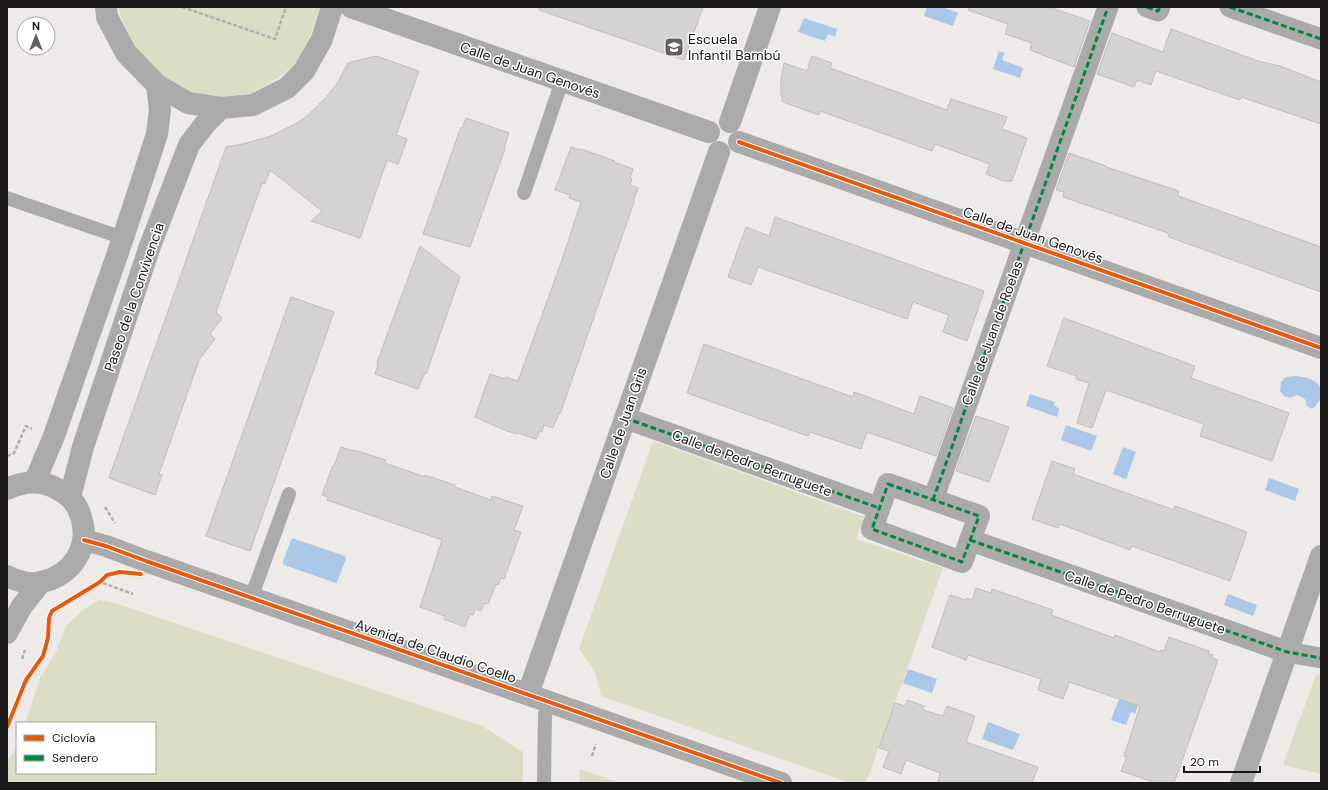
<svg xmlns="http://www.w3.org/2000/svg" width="1328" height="790" viewBox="0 0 1328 790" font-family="'DM Sans',sans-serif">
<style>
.green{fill:#dbddc4}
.water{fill:#abc8e8}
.building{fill:#d4d3d2;stroke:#bfbdbd}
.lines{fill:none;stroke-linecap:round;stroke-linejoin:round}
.path{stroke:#b0aead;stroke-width:2.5;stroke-dasharray:4 2;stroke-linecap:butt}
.service{stroke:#abaaaa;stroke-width:14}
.pedestrian{stroke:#abaaaa;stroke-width:21}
.minor{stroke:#abaaaa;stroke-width:22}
.tertiary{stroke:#abaaaa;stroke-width:22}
.quiet{stroke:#00873e;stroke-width:3;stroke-dasharray:6 3;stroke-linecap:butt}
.cycleway-casing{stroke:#fff;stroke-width:6}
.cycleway{stroke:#e8590c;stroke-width:4}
.labels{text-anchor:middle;stroke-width:3;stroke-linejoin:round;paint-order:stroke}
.poi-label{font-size:14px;fill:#181616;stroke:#fff;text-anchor:start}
.street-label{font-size:14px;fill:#181616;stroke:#fff}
</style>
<rect width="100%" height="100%" fill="#edeae8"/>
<!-- green -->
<g class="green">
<path d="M119,7H320L311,34L296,63L281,76L252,93L222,97L190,94L160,77L135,48L120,15Z"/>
<path d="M653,441L865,517L856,539L943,568L866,783H850L601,696C597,674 593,667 579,649Z"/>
<path d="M99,600L115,603L482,726L523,752V783H7V761L17,747V773H155V723H25L40,678L56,652L66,626L82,611Z"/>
<path d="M1316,675L1321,676V774L1283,765Z"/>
<path d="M580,769L620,783H579Z"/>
</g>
<!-- water -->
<g class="water">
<path d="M927,7H942L958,13L953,26L924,16Z"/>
<path d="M804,18L837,29L835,37L828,34L825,41L798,32Z"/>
<path d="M999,51L1005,53L1002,60L1023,68L1020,78L993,69Z"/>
<path d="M1296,376C1301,377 1307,377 1312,380C1326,386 1323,401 1312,409L1307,406L1305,399L1297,395L1290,398L1284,396L1280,391L1281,382L1286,377Z"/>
<path d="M1030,394L1055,402L1054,405L1059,409L1057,417L1026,406Z"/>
<path d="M1066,425L1097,436L1091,451L1061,440Z"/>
<path d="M1123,447L1136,452L1126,479L1113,474Z"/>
<path d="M1269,478L1299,489L1295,501L1265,490Z"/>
<path d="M292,538L345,556L346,559L337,582L336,583L284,565L283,561Z"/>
<path d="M1228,594L1257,605L1253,616L1224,605Z"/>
<path d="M908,669L937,679L932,693L903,683Z"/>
<path d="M1120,696L1139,703L1135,714L1131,712L1126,725L1111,720Z"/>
<path d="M988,722L1020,734L1013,750L982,739Z"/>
</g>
<!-- building -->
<g class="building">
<path d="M539,7H703L684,60L539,10Z"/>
<path d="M969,7H1049L1090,21L1074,67L1030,50L1032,43L1005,34L1008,24L968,10Z"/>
<path d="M1171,29L1258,61L1280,66L1321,82V124L1241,97L1240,100L1156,71L1151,85L1137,80L1134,87L1097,74L1112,33L1163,52Z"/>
<path d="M376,56L419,71L396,135L407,139L398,164L387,160L360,238L311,221L322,211L270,170L265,184L262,183L216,312L222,318L210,334L215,339L199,360L159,474L162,475L155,495L109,478L226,147L243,144L271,136L297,123L307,116L328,95L337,84L348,63Z"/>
<path d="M812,56L832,63L830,68L947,110L951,99L1007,117L1002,129L1027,138L1012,181H1004L986,174L990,164L935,144L932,151L820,111L819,115L783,102L781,95V80L784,63L807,71Z"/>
<path d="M466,118L509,133L504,148L505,149L470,247L423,234L461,127L462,128Z"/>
<path d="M571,147L581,150V149L615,161L614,162L633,169L630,178H632L630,185L638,188L633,202H634L560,414L559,413L553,428L544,425L542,432L540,431L536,439L518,433L517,434L507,431L475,417L490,374L505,379L506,377L518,381L562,260L581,202L569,198L570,195L555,190Z"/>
<path d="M1069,153L1106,166V167L1179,191L1178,196L1321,247V292L1169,237L1168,233L1063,197L1064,192L1056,190Z"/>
<path d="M775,217L984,291L967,341L943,332L949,315L913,302L907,319L758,267L751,285L728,277L746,227L769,236Z"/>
<path d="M420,246L460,277L426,374H424L418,389L375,374L378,364L377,363L387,335Z"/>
<path d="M291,297L334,312L250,551L206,536Z"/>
<path d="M1064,318L1195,366L1191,378L1289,413L1272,461L1200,436L1204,424L1106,390L1092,428L1077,423L1089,383L1076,379L1077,376L1047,366Z"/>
<path d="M704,344L853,397L854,392L914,414L920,396L953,408L936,456L867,432L861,449L810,432L808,436L687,393Z"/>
<path d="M976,416L1009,427L989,482L956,471Z"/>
<path d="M341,447L354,451V450L386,460L385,463L425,477V475L455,485V487L491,500L492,496L523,506L514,530L521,532L504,579L501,578L498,585L496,584L488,604L484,603L481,611L475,609L473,615L470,614L465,627L444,619L445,616L420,607L442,540L327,500L328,497L322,495L333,465L334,466Z"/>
<path d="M1052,461L1075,469L1073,474L1174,510L1175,506L1247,532L1230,581L1132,546L1130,550L1060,524L1058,528L1032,519Z"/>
<path d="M976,588L991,593L992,589L1053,610L1051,615L1114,638L1115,635L1160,652L1161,650L1164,651L1169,637L1209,651L1208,654L1213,655L1212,658L1218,660L1174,783H1156L1121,771L1127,757L1124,756L1140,706L1069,682L1063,699L1038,690L1041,679L968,655L966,660L932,647L950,595L966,600L967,598L972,600Z"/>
<path d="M907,700L924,706L923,710L943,716L947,706L975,716L966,742L1038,767L1032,783H938L940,773L906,760L901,774L883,767L889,751L879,748L895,703L905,706Z"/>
</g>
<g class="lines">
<!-- path -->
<g class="path">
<path d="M182,7L275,39L286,7"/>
<path d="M7,456L14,453L26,426L32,429"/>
<path d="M105,507L115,523"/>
<path d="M81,591L100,582L133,594"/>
<path d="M22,659L25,650"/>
<path d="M592,756L596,744"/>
</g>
<!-- service -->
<g class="service">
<path d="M524,193L562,81"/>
<path d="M7,198L123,238"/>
<path d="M251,598L289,494"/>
<path d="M544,783L545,714L550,703"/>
</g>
<!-- pedestrian -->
<g class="pedestrian">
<path d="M1147,7L1158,11L1160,7"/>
<path d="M1230,7L1321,39"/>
<path d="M933,500L1108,7"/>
<path d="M1287,652L1321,658"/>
</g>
<!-- minor -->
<g class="minor">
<path d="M351,7L709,132"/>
<path d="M730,122L770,7"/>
<path d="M739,142L1321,348"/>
<path d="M625,418L879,508"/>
<path d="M888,484L979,516L962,562L872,529Z"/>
<path d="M84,540L106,546L146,561L781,783"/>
<path d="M970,540L1287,652"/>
<path d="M528,694L719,152"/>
<path d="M1241,783L1321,556"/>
</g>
<!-- tertiary -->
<g class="tertiary">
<path d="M106,7L107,17L126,53L157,85L188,103L221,108L253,105L287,88L304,71L322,39L332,7"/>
<path d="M35,481L54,436L123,238L157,134L160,110L157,85"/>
<path d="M7,489C24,481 42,479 59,490C62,492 66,494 69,497C75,502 79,510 81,517C91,547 72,575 42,582C31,585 17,581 7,576"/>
<path d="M70,497L83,447L150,246L189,145L205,124L221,108"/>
<path d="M7,633L22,606L41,582"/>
</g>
<!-- quiet -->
<g class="quiet">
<path d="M1147,7L1158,11L1160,7"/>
<path d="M1230,7L1321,39"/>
<path d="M625,418L879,508"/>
<path d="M888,484L979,516L962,562L872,529Z"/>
<path d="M933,500L1108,7"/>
<path d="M970,540L1287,652L1321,658"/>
</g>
<defs>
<g id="cycleway">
<path d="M739,142L1321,348"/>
<path d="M84,540L106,546L146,561L781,783"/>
<path d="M7,727L26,680L43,656L48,638L49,618L52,611L100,582L107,575L120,572L141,574"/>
</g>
</defs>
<!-- cycleway casing -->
<use href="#cycleway" class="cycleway-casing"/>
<!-- cycleway -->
<use href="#cycleway" class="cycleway"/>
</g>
<!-- icons -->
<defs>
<symbol id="school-square" viewBox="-11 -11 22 22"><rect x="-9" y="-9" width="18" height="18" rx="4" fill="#636060" stroke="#fff"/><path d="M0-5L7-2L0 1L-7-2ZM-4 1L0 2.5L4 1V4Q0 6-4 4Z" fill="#fff"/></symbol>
</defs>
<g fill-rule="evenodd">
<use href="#school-square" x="663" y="36" width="22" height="22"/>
</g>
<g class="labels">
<!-- poi labels -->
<g class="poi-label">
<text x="688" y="44">Escuela<tspan x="688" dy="16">Infantil Bambú</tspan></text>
</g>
<!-- street labels -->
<g class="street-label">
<text transform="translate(530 70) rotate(19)" y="5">Calle de Juan Genovés</text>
<text transform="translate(1033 235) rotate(19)" y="5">Calle de Juan Genovés</text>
<text transform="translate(134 297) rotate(-71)" y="5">Paseo de la Convivencia</text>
<text transform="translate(992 333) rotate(-70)" y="5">Calle de Juan de Roelas</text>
<text transform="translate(623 423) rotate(-71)" y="5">Calle de Juan Gris</text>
<text transform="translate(752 463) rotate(20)" y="5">Calle de Pedro Berruguete</text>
<text transform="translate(1145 602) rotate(19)" y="5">Calle de Pedro Berruguete</text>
<text transform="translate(436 651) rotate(19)" y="5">Avenida de Claudio Coello</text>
</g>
</g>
<!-- border -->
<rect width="1328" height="790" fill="none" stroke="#181616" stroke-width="16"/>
<!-- legend -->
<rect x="16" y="722" width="140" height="52" fill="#ffffff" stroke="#a3a2a2"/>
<rect x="24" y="735" width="20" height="6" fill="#e8590c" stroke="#a3a2a2"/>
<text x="52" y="742" font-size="12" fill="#181616">Ciclovía</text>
<rect x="24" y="755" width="20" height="6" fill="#00873e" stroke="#a3a2a2"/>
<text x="52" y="762" font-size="12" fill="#181616">Sendero</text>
<!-- north arrow -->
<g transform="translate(36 36)"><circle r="19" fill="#ffffff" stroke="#a3a2a2"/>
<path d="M0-3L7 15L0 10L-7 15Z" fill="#636060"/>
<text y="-6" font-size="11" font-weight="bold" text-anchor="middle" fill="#181616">N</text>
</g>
<!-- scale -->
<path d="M1184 766v6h76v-6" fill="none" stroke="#181616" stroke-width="2"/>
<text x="1190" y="766" font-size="12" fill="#181616" stroke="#ffffff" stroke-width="3" paint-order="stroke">20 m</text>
</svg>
